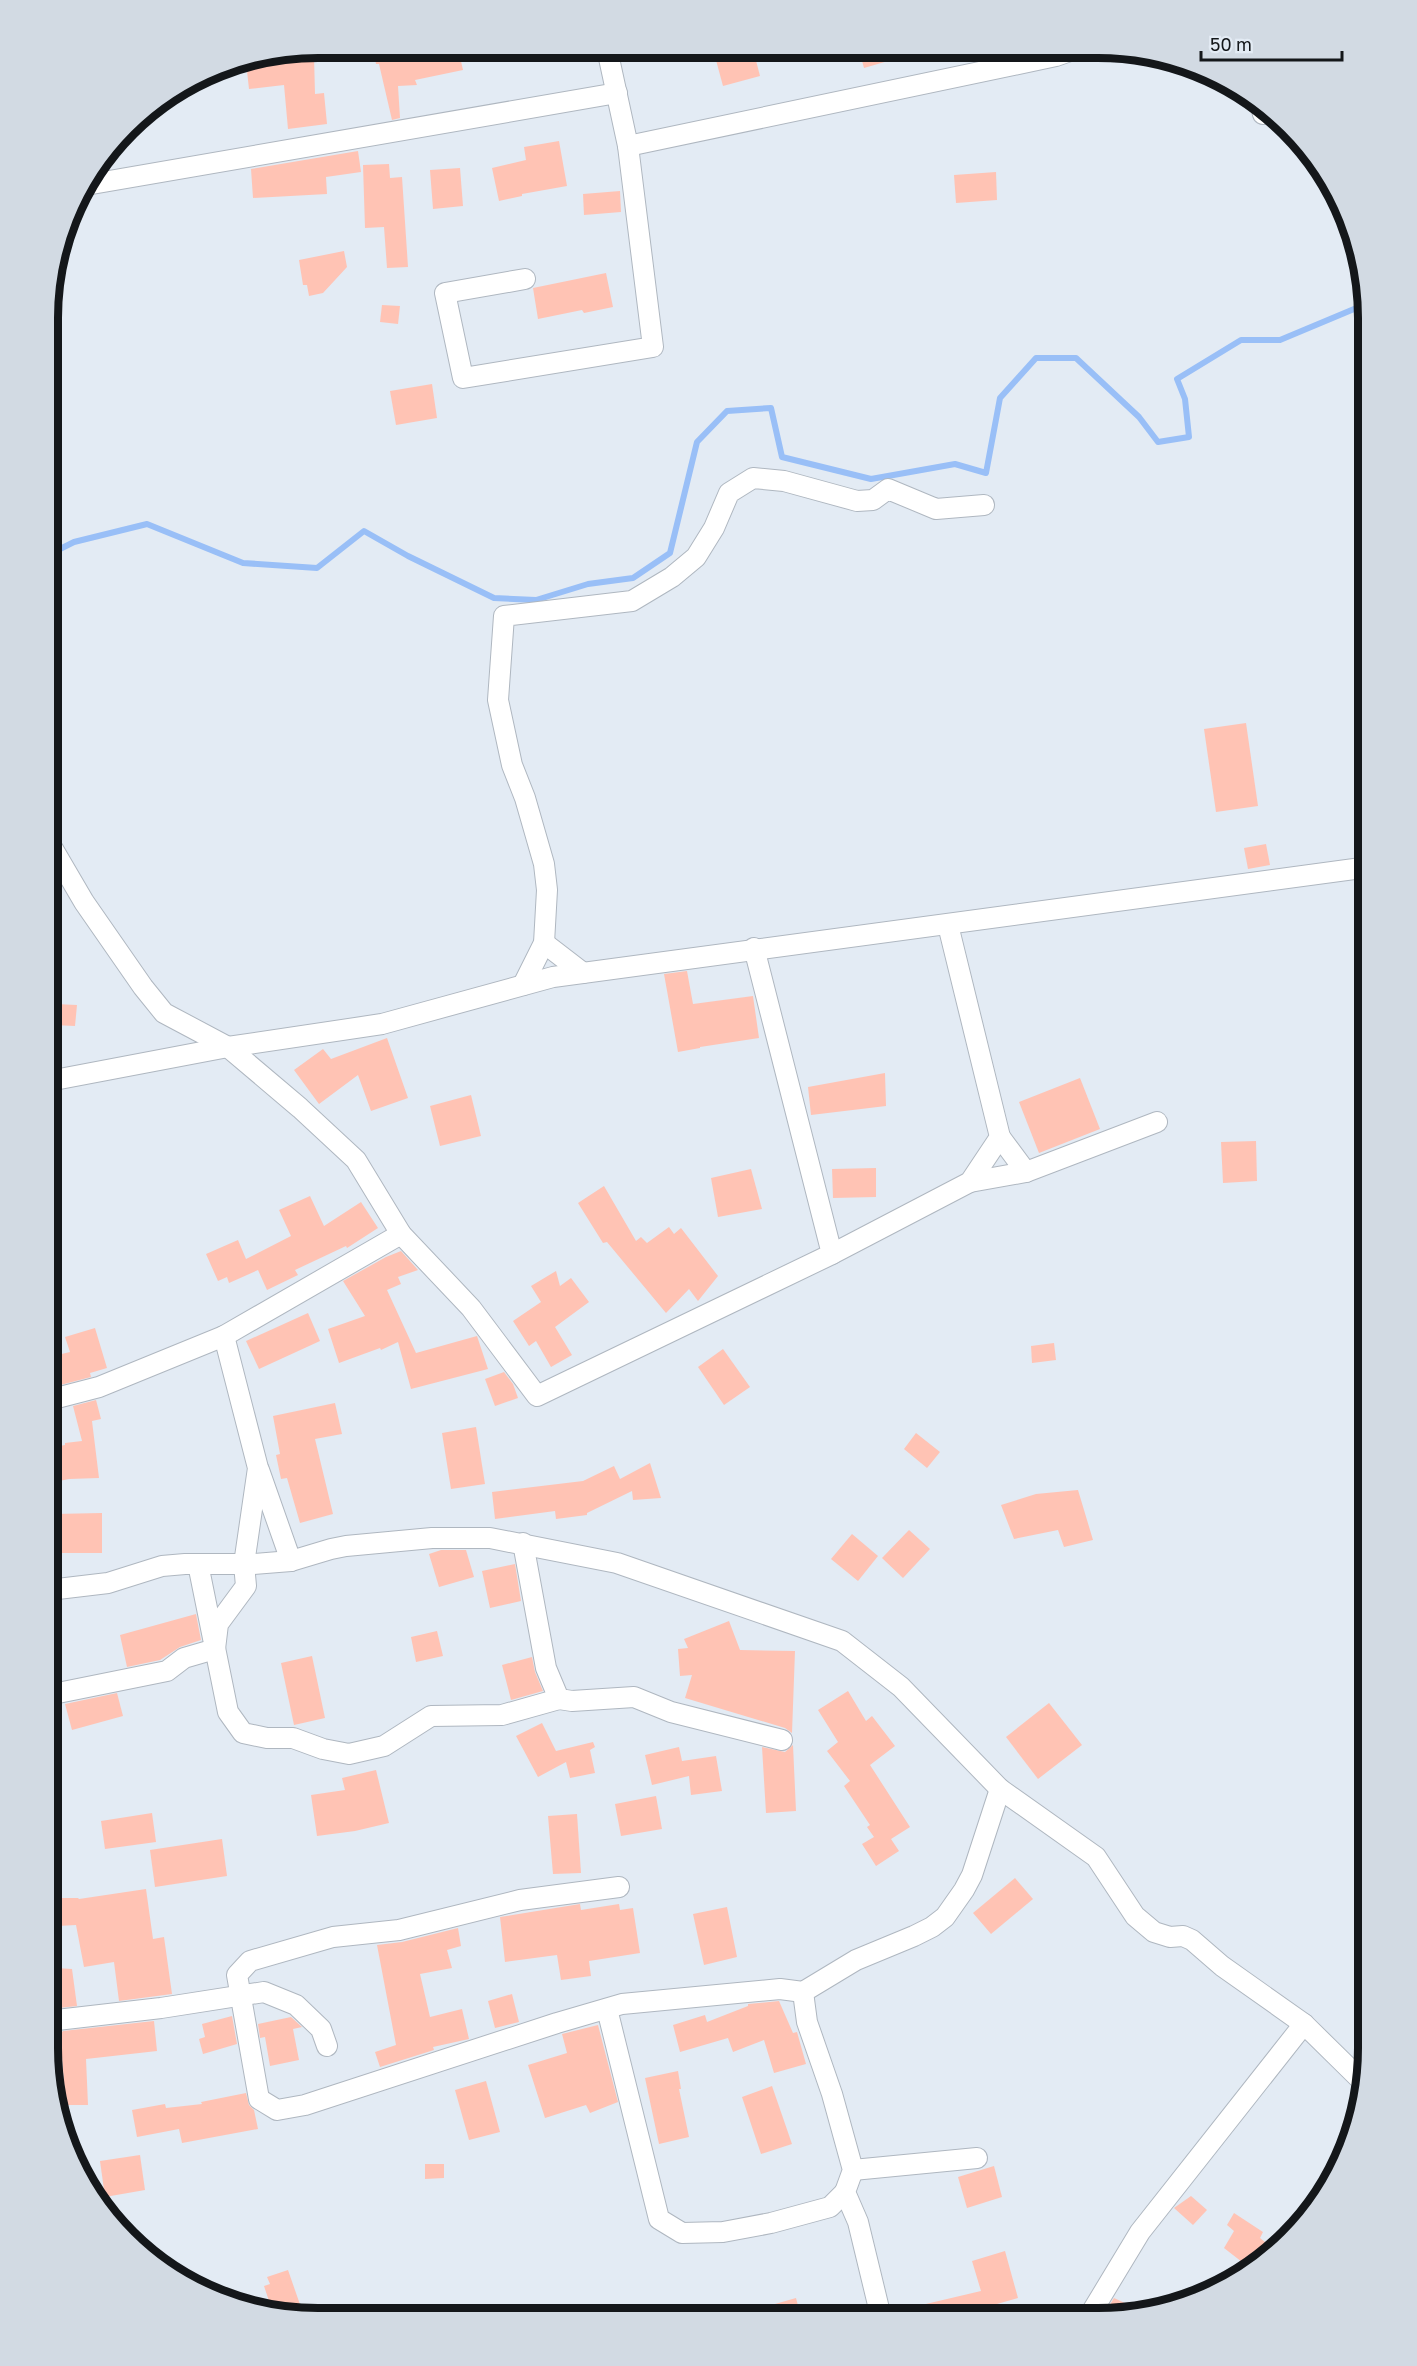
<svg xmlns="http://www.w3.org/2000/svg" width="1417" height="2366" viewBox="0 0 1417 2366" font-family="'Golos Text',sans-serif">
<style>
.lines{fill:none;stroke-linecap:round;stroke-linejoin:round}
.stream{stroke:#99bff7;stroke-width:6}
.building{fill:#ffc3b4}
.minor-casing{stroke:#afb7c0;stroke-width:22}
.minor{stroke:#fff;stroke-width:20}
.rim{fill:none;stroke:#14171a;stroke-width:8}
</style>
<rect width="100%" height="100%" fill="#e3ebf4"/>
<g class="lines">
<!-- stream -->
<path class="stream" d="M50,554L74,542L147,524L243,563L317,568L364,531L408,556L494,598L536,600L588,584L633,578L670,553L697,442L727,411L771,408L782,457L871,479L955,464L986,473L1000,398L1036,358H1076L1139,417L1158,442L1189,437L1185,399L1177,379L1241,340H1280L1366,304"/>
</g>
<!-- building -->
<g class="building">
<path d="M373,48H458L463,70L415,80L417,85L398,86L400,118L392,120L379,64H376Z"/>
<path d="M713,49H753L760,76L723,86Z"/>
<path d="M859,50H912V54L864,68Z"/>
<path d="M276,56L277,59L314,56L315,94L324,93L327,124L288,129L284,85L249,89L246,62Z"/>
<path d="M559,141L567,186L522,194V196L499,201L492,168L526,160L524,147Z"/>
<path d="M358,151L361,172L326,177L327,194L253,198L251,169Z"/>
<path d="M389,164L390,178L402,177L408,267L387,268L384,227L365,228L363,165Z"/>
<path d="M460,168L463,206L433,209L430,170Z"/>
<path d="M996,172L997,200L956,203L954,175Z"/>
<path d="M620,191L621,212L584,215L583,194Z"/>
<path d="M344,251L347,267L323,293L309,296L307,285H303L299,260Z"/>
<path d="M606,273L613,307L584,313L582,310L538,319L533,288Z"/>
<path d="M382,305L400,306L398,324L380,322Z"/>
<path d="M432,384L437,418L396,425L390,391Z"/>
<path d="M1246,723L1258,806L1216,812L1204,729Z"/>
<path d="M1266,844L1270,865L1248,869L1244,848Z"/>
<path d="M687,971L693,1004L753,996L759,1038L700,1047V1048L678,1052L664,974Z"/>
<path d="M55,1004L77,1005L75,1026L53,1025Z"/>
<path d="M387,1038L408,1098L371,1111L358,1075L319,1104L294,1070L323,1049L331,1059Z"/>
<path d="M885,1073L886,1106L811,1115L808,1087Z"/>
<path d="M1080,1078L1100,1129L1039,1153L1019,1102Z"/>
<path d="M471,1095L481,1136L440,1146L430,1106Z"/>
<path d="M1256,1141L1257,1181L1223,1183L1221,1142Z"/>
<path d="M876,1168V1197L833,1198L832,1169Z"/>
<path d="M751,1169L762,1209L718,1217L711,1178Z"/>
<path d="M604,1186L636,1241L641,1237L647,1243L669,1227L674,1234L681,1228L718,1276L698,1301L689,1289L666,1313L607,1242L603,1243L578,1203Z"/>
<path d="M310,1196L324,1226L361,1202L378,1228L347,1248L346,1246L295,1270L298,1275L267,1290L258,1270L229,1283L227,1277L218,1281L206,1254L238,1240L246,1259L291,1236L279,1210Z"/>
<path d="M401,1251L418,1270L398,1277L401,1284L387,1290L416,1353L477,1336L488,1369L411,1389L398,1342L381,1350L380,1348L339,1363L328,1329L365,1316L343,1281L386,1257Z"/>
<path d="M556,1271L560,1286L571,1278L589,1302L555,1327L572,1355L551,1367L536,1341L529,1346L513,1321L541,1302L531,1286Z"/>
<path d="M308,1313L320,1341L259,1369L246,1341Z"/>
<path d="M95,1328L107,1368L90,1373L91,1377L49,1388V1357L70,1352L65,1337Z"/>
<path d="M1054,1343L1056,1360L1032,1363L1031,1346Z"/>
<path d="M723,1349L750,1387L724,1405L698,1367Z"/>
<path d="M504,1372L513,1384L518,1398L495,1406L485,1379Z"/>
<path d="M96,1400L101,1419L92,1421L99,1478L69,1479L49,1483V1448L65,1445V1443L82,1441L73,1406Z"/>
<path d="M335,1403L342,1434L315,1439L333,1514L300,1523L287,1478L281,1479L276,1455L280,1454L273,1416Z"/>
<path d="M476,1427L485,1484L451,1489L442,1433Z"/>
<path d="M916,1433L940,1452L927,1468L904,1449Z"/>
<path d="M650,1463L661,1498L633,1500L632,1491L587,1513V1515L556,1519L555,1511L495,1519L492,1492L583,1481L614,1466L620,1479Z"/>
<path d="M1078,1490L1093,1540L1064,1547L1058,1530L1014,1539L1001,1505L1036,1494Z"/>
<path d="M102,1513V1553H54V1543H49V1525H53L54,1514Z"/>
<path d="M909,1530L930,1549L903,1578L882,1558Z"/>
<path d="M852,1534L878,1556L858,1581L831,1559Z"/>
<path d="M441,1550H466L474,1577L439,1587L429,1554Z"/>
<path d="M515,1564L521,1601L490,1608L482,1571Z"/>
<path d="M196,1614L201,1640L180,1647L160,1660L127,1667L120,1635Z"/>
<path d="M729,1621L740,1650L795,1651L792,1733L785,1728L685,1698L692,1675L680,1676L678,1649L688,1648L684,1639Z"/>
<path d="M437,1631L443,1656L416,1662L411,1637Z"/>
<path d="M312,1656L325,1718L294,1725L281,1663Z"/>
<path d="M532,1657L535,1672L543,1691L511,1700L502,1665Z"/>
<path d="M848,1691L866,1721L872,1716L895,1746L870,1765L910,1827L891,1839L899,1851L876,1866L862,1844L874,1837L867,1827L870,1825L844,1786L850,1781L827,1751L838,1742L818,1710Z"/>
<path d="M117,1693L123,1716L72,1730L65,1704Z"/>
<path d="M1049,1703L1082,1745L1038,1779L1006,1737Z"/>
<path d="M542,1723L556,1751L593,1742L595,1747L590,1750L595,1773L570,1778L566,1762L538,1777L516,1736Z"/>
<path d="M793,1745L796,1811L766,1813L762,1747L785,1752Z"/>
<path d="M679,1747L682,1761L716,1756L722,1791L691,1795L689,1776L652,1785L645,1755Z"/>
<path d="M376,1770L389,1823L355,1831L317,1836L311,1795L345,1790L342,1778Z"/>
<path d="M656,1796L662,1829L621,1836L615,1804Z"/>
<path d="M152,1813L156,1842L105,1849L101,1821Z"/>
<path d="M577,1814L581,1873L553,1874L548,1816Z"/>
<path d="M222,1839L227,1876L155,1887L150,1850Z"/>
<path d="M1015,1878L1033,1899L991,1934L973,1913Z"/>
<path d="M146,1889L153,1939L164,1937L172,1994L119,2001L114,1962L84,1967L76,1925L58,1926V1898H78L79,1899Z"/>
<path d="M580,1904L581,1910L619,1904L620,1910L633,1908L640,1953L589,1961L591,1976L561,1980L557,1955L505,1962L500,1917Z"/>
<path d="M727,1907L737,1957L704,1965L693,1914Z"/>
<path d="M458,1928L461,1946L447,1950L452,1968L420,1974L430,2017L462,2009L469,2039L433,2047L434,2050L380,2067L375,2052L396,2045L377,1945L402,1942Z"/>
<path d="M56,1968L72,1969L77,2006L59,2008L55,1981Z"/>
<path d="M512,1994L519,2022L495,2028L488,2001Z"/>
<path d="M779,2001L793,2033L797,2032L806,2064L774,2073L764,2040L733,2052L728,2038L680,2052L673,2025L705,2015L707,2022L748,2006V2004Z"/>
<path d="M232,2016L237,2044L203,2054L199,2039L205,2037L202,2024Z"/>
<path d="M291,2017L302,2027L293,2029L299,2060L270,2066L265,2037L260,2038L258,2024Z"/>
<path d="M154,2021L157,2051L86,2059L88,2105H66L60,2034L63,2031Z"/>
<path d="M598,2025L618,2102L590,2113L586,2105L545,2118L528,2065L567,2053L562,2034Z"/>
<path d="M678,2071L681,2089H679L689,2137L659,2144L645,2078Z"/>
<path d="M486,2081L500,2132L469,2140L455,2090Z"/>
<path d="M772,2086L792,2144L761,2154L742,2097Z"/>
<path d="M246,2093L249,2105L254,2110L258,2129L182,2143L179,2129L137,2137L132,2110L165,2104L166,2108L202,2104L201,2102Z"/>
<path d="M140,2155L145,2190L105,2197L100,2161Z"/>
<path d="M425,2164H444V2178L425,2179Z"/>
<path d="M994,2166L1002,2197L967,2208L958,2177Z"/>
<path d="M1191,2196L1207,2210L1193,2225L1174,2208Z"/>
<path d="M1234,2213L1263,2232L1260,2238L1275,2250L1263,2262L1251,2269L1224,2248L1234,2231L1227,2225Z"/>
<path d="M1005,2251L1018,2298L969,2312L971,2318L897,2317L896,2311L981,2291L972,2261Z"/>
<path d="M288,2270L304,2316H284L273,2313L264,2286L270,2284L267,2277Z"/>
<path d="M796,2298L801,2317H778L775,2304Z"/>
<path d="M1114,2298L1140,2310L1102,2317Z"/>
</g>
<g class="lines">
<defs>
<g id="minor">
<path d="M1260,102L1263,114"/>
<path d="M628,146L1056,56L1073,50"/>
<path d="M86,185L617,93"/>
<path d="M525,279L445,293L463,378L653,347L628,146L607,49"/>
<path d="M50,848L53,849L84,902L143,987L164,1013L228,1047L300,1108L356,1160L401,1234L471,1308L537,1396L832,1254L754,948"/>
<path d="M544,943L583,973"/>
<path d="M523,985L544,943L547,890L544,864L525,798L512,765L498,700L504,616L632,601L672,577L696,557L714,528L729,493L753,478L784,481L857,501L873,500L888,489L936,509L984,505"/>
<path d="M49,1081L228,1047L382,1024L553,977L1369,867"/>
<path d="M1000,1137L1026,1172"/>
<path d="M970,1182L1026,1172L1157,1122"/>
<path d="M832,1254L970,1182L1000,1137L948,925"/>
<path d="M49,1400L99,1387L224,1336L401,1234"/>
<path d="M259,1470L291,1561"/>
<path d="M523,1543L546,1668L559,1699L572,1701L634,1697L671,1712L782,1740"/>
<path d="M198,1564L228,1712L243,1733L267,1738H293L323,1749L349,1754L384,1746L431,1716L502,1715L559,1699"/>
<path d="M49,1590L108,1583L162,1566L185,1564H253L291,1561L331,1549L346,1546L432,1538H490L617,1563L842,1641L901,1687L1000,1789L1096,1857L1135,1916L1154,1932L1170,1937L1183,1936L1192,1940L1222,1966L1304,2024L1365,2084"/>
<path d="M48,1695L167,1671L184,1658L215,1649L218,1624L246,1586L244,1564L258,1468L224,1336"/>
<path d="M619,1887L520,1900L399,1930L333,1937L250,1961L237,1975L259,2099L277,2110L305,2105L557,2023L622,2004L780,1989L803,1992L856,1960L914,1936L932,1927L945,1917L964,1890L972,1875L1000,1789"/>
<path d="M803,1992L807,2022L832,2094L853,2170L845,2192L858,2222L881,2317"/>
<path d="M607,2009L659,2219L682,2233L723,2232L771,2223L830,2207L845,2192"/>
<path d="M48,2021L161,2008L264,1992L296,2005L321,2029L327,2046"/>
<path d="M853,2170L977,2158"/>
<path d="M1088,2318L1140,2232L1304,2024"/>
</g>
</defs>
<!-- minor casing -->
<use href="#minor" class="minor-casing"/>
<!-- minor -->
<use href="#minor" class="minor"/>
</g>
<!-- crop -->
<path d="M0 0H1417V2366H0ZM318 58H1098A260 260 0 0 1 1358 318V2048A260 260 0 0 1 1098 2308H318A260 260 0 0 1 58 2048V318A260 260 0 0 1 318 58Z" fill="#d2dae3" fill-rule="evenodd"/>
<path class="rim" d="M318 58H1098A260 260 0 0 1 1358 318V2048A260 260 0 0 1 1098 2308H318A260 260 0 0 1 58 2048V318A260 260 0 0 1 318 58Z"/>
<!-- scale -->
<path d="M1201 51v9h141v-9" fill="none" stroke="#14171a" stroke-width="3"/>
<text x="1210" y="51" font-size="18" fill="#14171a" stroke="#e3ebf4" stroke-width="4.5" paint-order="stroke">50 m</text>
</svg>
